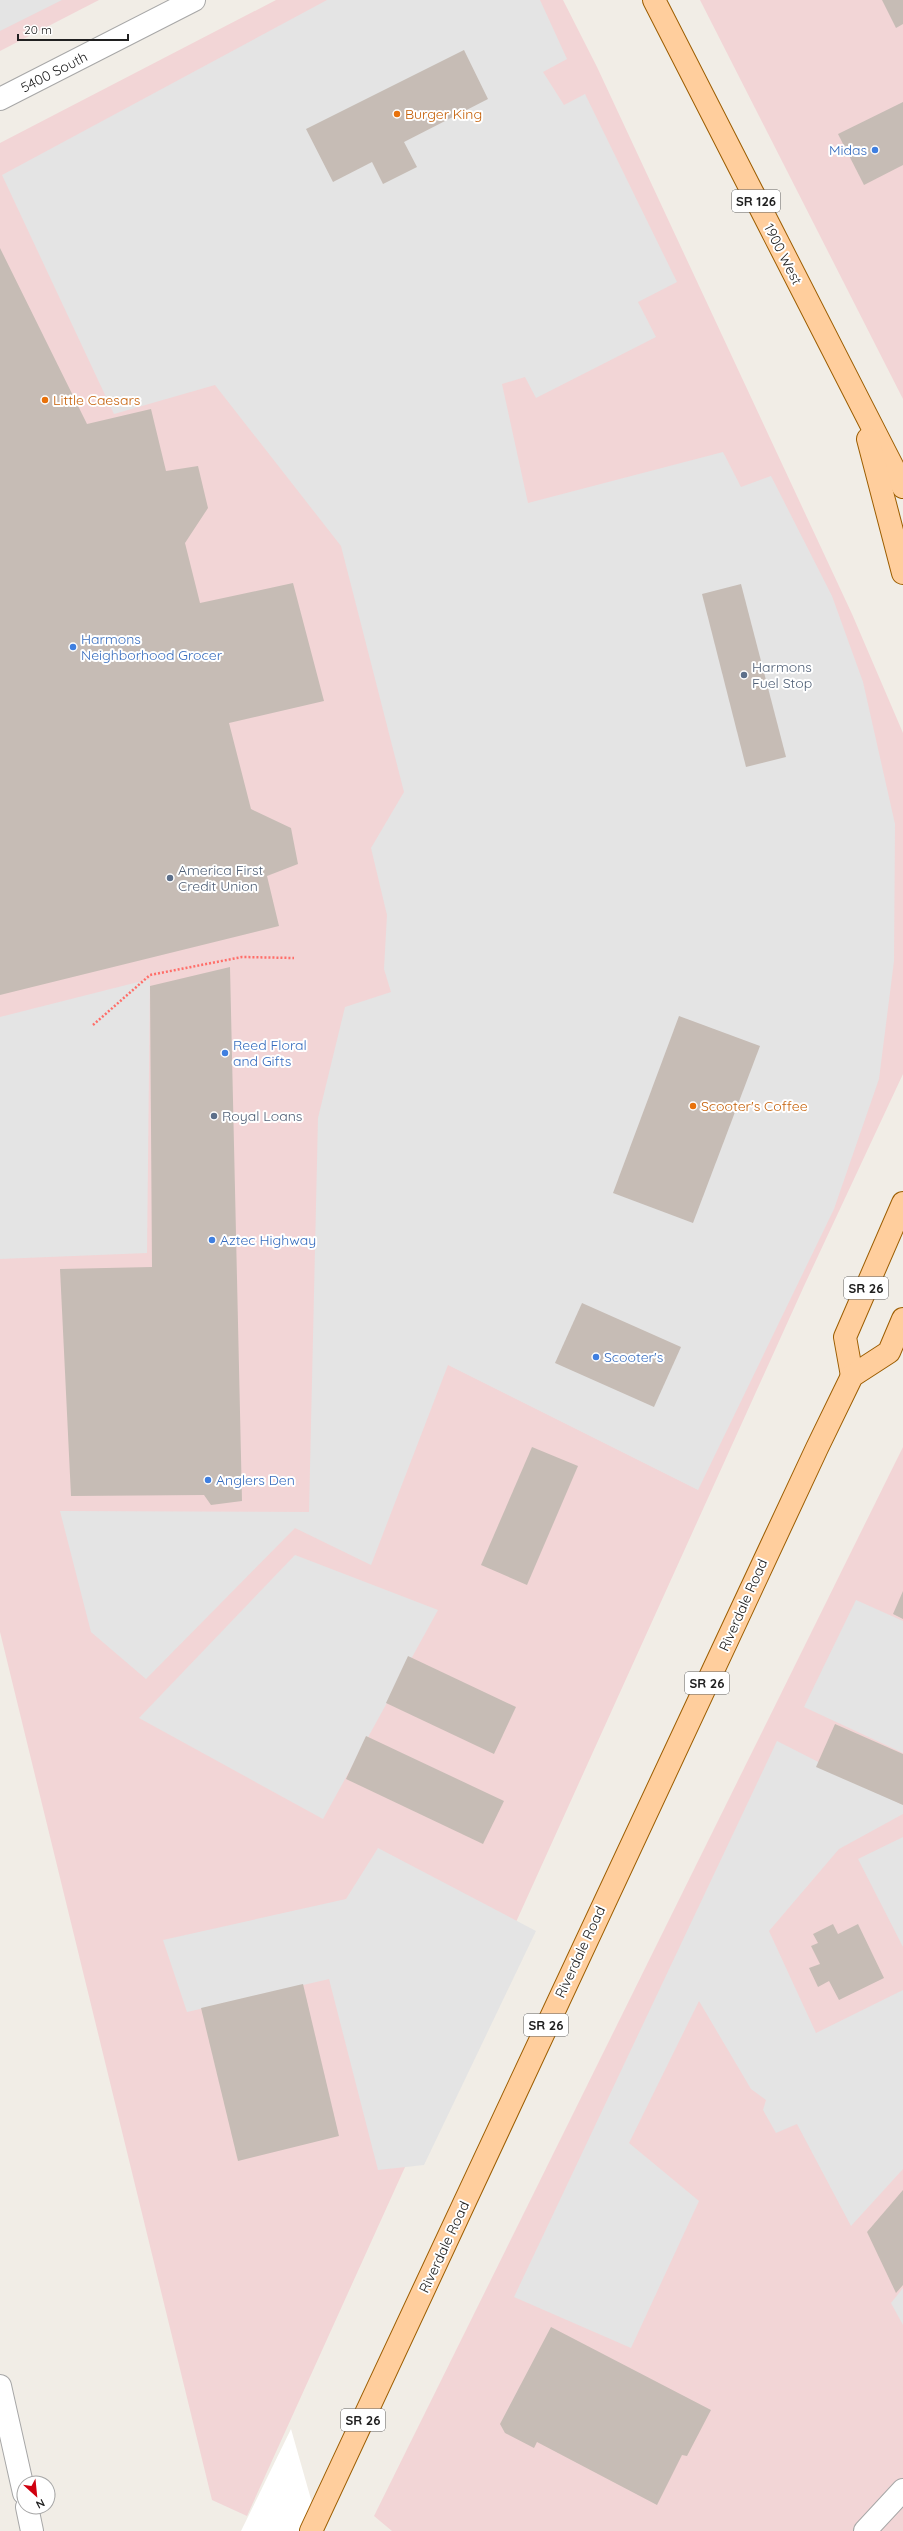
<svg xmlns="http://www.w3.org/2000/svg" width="903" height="2531" viewBox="0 0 903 2531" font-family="Quicksand,sans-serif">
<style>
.commercial{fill:#f2d5d6}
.parking{fill:#e4e4e4}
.pier{fill:#fff}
.building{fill:#c6bcb5}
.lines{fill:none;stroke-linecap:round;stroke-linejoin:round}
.minor-casing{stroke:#a7a7a7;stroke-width:24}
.major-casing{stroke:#9c5d00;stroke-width:24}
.path{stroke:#ff6e69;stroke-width:2.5;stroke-dasharray:2 2;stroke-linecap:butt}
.minor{stroke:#fff;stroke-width:22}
.major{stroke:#ffce9d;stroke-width:22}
.food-dot{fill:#e8710a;stroke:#fff;stroke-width:1.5}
.shop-dot{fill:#3f7fe0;stroke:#fff;stroke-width:1.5}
.service-dot{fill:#5c6f8a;stroke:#fff;stroke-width:1.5}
.labels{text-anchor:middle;stroke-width:4;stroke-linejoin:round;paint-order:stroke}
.shield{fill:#fff;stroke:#636363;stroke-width:1}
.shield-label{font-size:13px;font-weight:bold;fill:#202020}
.street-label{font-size:14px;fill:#202020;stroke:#fff}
.food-label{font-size:14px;fill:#c56008;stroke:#fff;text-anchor:start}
.shop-label{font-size:14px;fill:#366cbe;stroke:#fff;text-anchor:start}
.service-label{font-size:14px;fill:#4e5e75;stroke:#fff;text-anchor:start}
</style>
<rect width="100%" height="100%" fill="#f1ede6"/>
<!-- commercial -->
<g class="commercial">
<path d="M0,0H99L0,51Z"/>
<path d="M276,0H563L597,67L852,614L903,733V1074L804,1286L247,2516L212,2500L0,1632V143Z"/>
<path d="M700,0H903V399Z"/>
<path d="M903,1447V2531H392L374,2516Z"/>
</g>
<!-- parking -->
<g class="parking">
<path d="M0,0H62L0,31Z"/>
<path d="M327,0H540L567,59L543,72L564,105L585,94L677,282L638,302L656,337L536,398L525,377L502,384L528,503L723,452L741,487L771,476L832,596L863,682L895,824L894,961L879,1079L834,1209L698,1490L448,1365L371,1565L295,1528L146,1679L91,1632L60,1511L309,1512L318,1118L345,1007L391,992L384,969L387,915L371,848L404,792L341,546L215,385L114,414L2,175Z"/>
<path d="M150,979L147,1253L0,1259V1017Z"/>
<path d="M295,1555L438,1610L323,1819L139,1718Z"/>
<path d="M856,1600L903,1621V1753L804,1707Z"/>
<path d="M777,1741L903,1805V1814L839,1849L769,1931L816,2033L903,1990V2169L851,2226L797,2124L776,2133L763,2110L766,2100L751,2089L699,2001L629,2143L699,2201L631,2348L514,2297Z"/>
<path d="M903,1837V1947L858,1859Z"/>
<path d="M378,1848L536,1931L424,2165L378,2170L329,1979L187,2012L163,1940L346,1899Z"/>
<path d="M903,2288V2325L891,2303Z"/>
</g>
<!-- pier -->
<path class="pier" d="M291,2429L320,2531H241Z"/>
<!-- building -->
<g class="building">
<path d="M882,0H903V24L896,28Z"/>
<path d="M464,50L488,99L404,142L417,167L383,184L372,162L333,182L306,129Z"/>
<path d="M903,102V165L864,185L838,134Z"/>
<path d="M0,248L87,424L151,409L166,471L198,466L208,508L185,543L200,603L293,583L324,701L229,723L251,809L291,828L298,864L267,876L279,926L0,995Z"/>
<path d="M741,584L786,757L746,767L702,594Z"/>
<path d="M230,967L242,1501L211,1505L204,1495L71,1496L60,1269L152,1267L150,986Z"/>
<path d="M679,1016L760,1046L693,1223L613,1193Z"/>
<path d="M582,1303L681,1347L654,1407L555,1363Z"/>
<path d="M532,1447L578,1466L527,1585L481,1565Z"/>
<path d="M903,1591V1619L893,1614Z"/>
<path d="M408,1656L516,1707L494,1754L386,1703Z"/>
<path d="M835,1724L903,1754V1805L816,1767Z"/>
<path d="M366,1736L504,1801L483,1844L346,1779Z"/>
<path d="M833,1924L838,1934L858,1924L884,1978L839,2000L829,1981L818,1987L809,1968L820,1964L811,1946L818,1943L813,1934Z"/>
<path d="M303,1984L339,2136L238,2161L201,2008Z"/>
<path d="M903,2190V2285L896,2293L867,2232Z"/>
<path d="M551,2327L711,2410L687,2456L682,2455L657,2505L537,2442L534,2448L505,2433L500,2424Z"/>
</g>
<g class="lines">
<defs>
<g id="minor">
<path d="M0,99L194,0"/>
<path d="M0,2386L24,2493"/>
<path d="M27,2507L32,2531"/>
<path d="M865,2531L903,2490"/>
</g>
<g id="major">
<path d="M654,0L903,487"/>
<path d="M868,439L903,573"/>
<path d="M852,1376L845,1337L903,1203"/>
<path d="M311,2531L817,1448L852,1376L889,1352L903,1319"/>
</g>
</defs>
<!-- minor casing -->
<use href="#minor" class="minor-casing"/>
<!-- major casing -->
<use href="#major" class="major-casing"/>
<!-- path -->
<path class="path" d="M93,1025L150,975L242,957L294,958"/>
<!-- minor -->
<use href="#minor" class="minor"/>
<!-- major -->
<use href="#major" class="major"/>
</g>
<!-- markers -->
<g class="food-dot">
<circle cx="397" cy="114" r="4"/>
<circle cx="45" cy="400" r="4"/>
<circle cx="693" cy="1106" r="4"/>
</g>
<g class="shop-dot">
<circle cx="875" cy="150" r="4"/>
<circle cx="73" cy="647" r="4"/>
<circle cx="225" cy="1053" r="4"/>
<circle cx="212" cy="1240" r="4"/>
<circle cx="596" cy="1357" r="4"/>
<circle cx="208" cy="1480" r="4"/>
</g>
<g class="service-dot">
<circle cx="744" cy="675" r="4"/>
<circle cx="170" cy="878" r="4"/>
<circle cx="214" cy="1116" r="4"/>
</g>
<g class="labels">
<!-- shield labels -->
<g class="shield">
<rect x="732" y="190" width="48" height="22" rx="3"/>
<rect x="844" y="1277" width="44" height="22" rx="3"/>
<rect x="685" y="1672" width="44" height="22" rx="3"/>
<rect x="524" y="2014" width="44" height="22" rx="3"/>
<rect x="341" y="2409" width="44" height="22" rx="3"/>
</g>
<g class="shield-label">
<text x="756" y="206">SR 126</text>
<text x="866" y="1293">SR 26</text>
<text x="707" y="1688">SR 26</text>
<text x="546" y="2030">SR 26</text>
<text x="363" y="2425">SR 26</text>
</g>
<!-- street labels -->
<g class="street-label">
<text transform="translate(54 72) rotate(-27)" y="5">5400 South</text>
<text transform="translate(783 254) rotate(63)" y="5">1900 West</text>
<text transform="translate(743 1605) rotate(-66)" y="5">Riverdale Road</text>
<text transform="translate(580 1952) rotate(-65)" y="5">Riverdale Road</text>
<text transform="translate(444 2247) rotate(-65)" y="5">Riverdale Road</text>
</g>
<!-- food labels -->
<g class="food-label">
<text x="405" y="119">Burger King</text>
<text x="53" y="405">Little Caesars</text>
<text x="701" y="1111">Scooter's Coffee</text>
</g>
<!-- shop labels -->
<g class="shop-label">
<text x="867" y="155" text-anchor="end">Midas</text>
<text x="81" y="644">Harmons<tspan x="81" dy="16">Neighborhood Grocer</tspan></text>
<text x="233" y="1050">Reed Floral<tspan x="233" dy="16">and Gifts</tspan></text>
<text x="220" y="1245">Aztec Highway</text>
<text x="604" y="1362">Scooter's</text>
<text x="216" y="1485">Anglers Den</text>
</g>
<!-- service labels -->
<g class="service-label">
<text x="752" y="672">Harmons<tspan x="752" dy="16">Fuel Stop</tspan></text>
<text x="178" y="875">America First<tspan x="178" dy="16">Credit Union</tspan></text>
<text x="222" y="1121">Royal Loans</text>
</g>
</g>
<!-- north arrow -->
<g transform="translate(36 2495) rotate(153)"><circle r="19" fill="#ffffff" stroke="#a6a6a6"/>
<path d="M0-3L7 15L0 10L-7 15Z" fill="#d0000f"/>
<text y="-6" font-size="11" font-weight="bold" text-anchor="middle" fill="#202020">N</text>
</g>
<!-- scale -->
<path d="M18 34v6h110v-6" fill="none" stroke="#202020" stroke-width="2"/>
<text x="24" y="34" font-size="12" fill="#202020" stroke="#ffffff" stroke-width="3" paint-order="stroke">20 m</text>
</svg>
